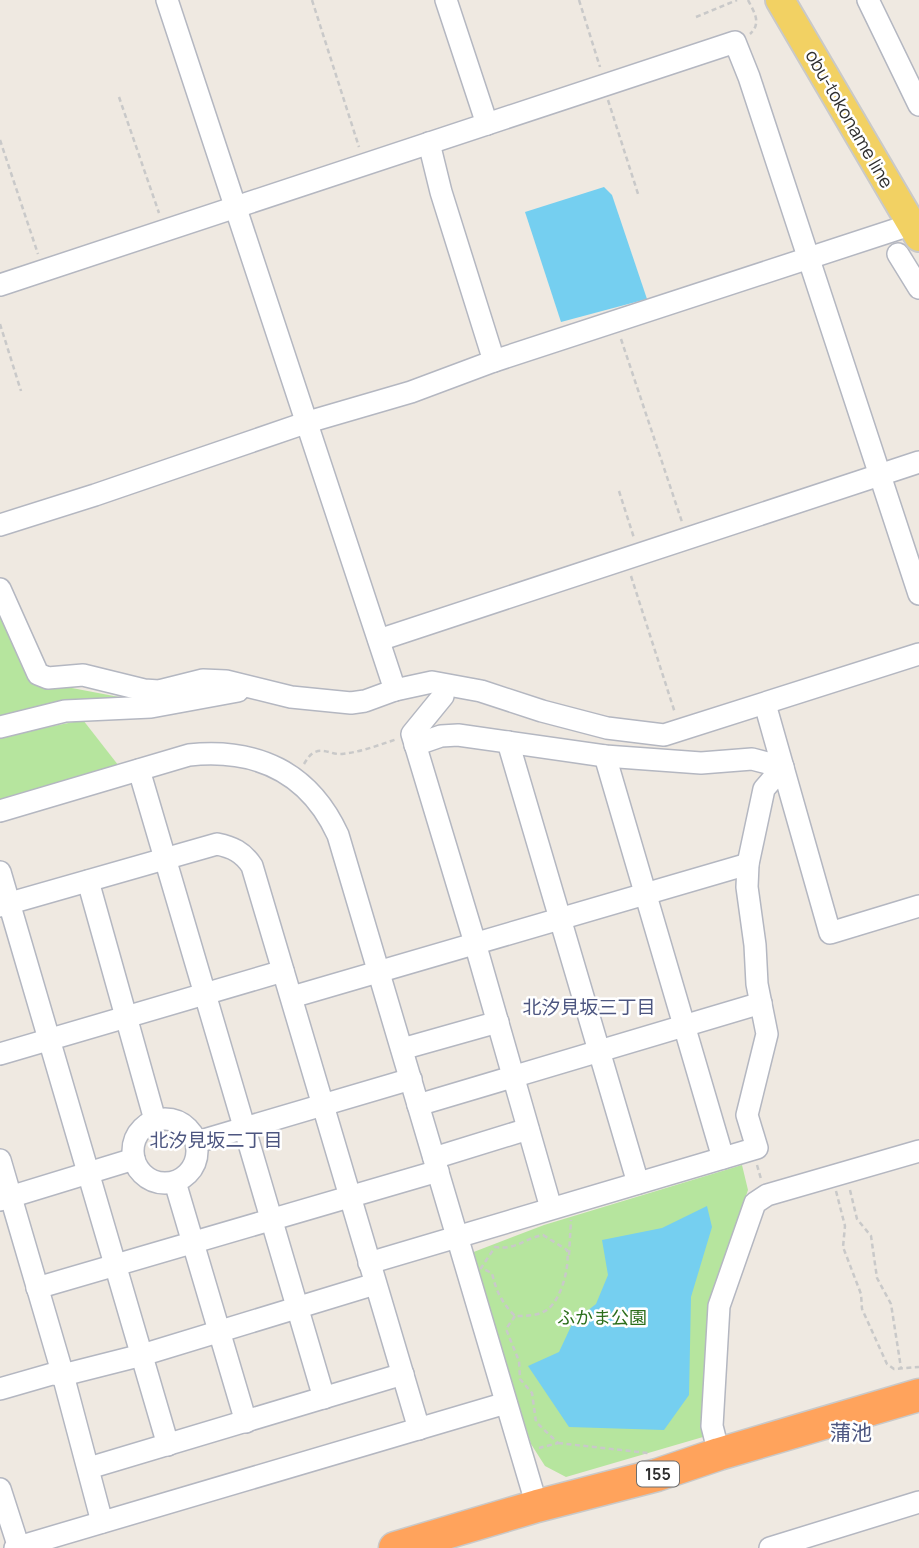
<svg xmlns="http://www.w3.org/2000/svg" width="919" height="1548" viewBox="0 0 919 1548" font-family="Manrope,'Noto Sans JP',sans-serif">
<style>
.green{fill:#b6e59e}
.water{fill:#75cff0}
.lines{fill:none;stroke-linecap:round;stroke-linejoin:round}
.minor-casing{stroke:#b4b7c1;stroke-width:24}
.major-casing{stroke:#c9c9c9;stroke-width:32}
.highway-casing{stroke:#c9c9c9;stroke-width:35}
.path{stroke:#c9c9c9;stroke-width:2.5;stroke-dasharray:5 3.5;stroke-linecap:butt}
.minor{stroke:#fff;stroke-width:21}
.major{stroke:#f2d163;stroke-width:28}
.highway{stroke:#ffa35c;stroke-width:32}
.labels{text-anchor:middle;stroke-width:5;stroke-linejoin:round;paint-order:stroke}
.shield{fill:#fff;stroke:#6d6d6d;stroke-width:2}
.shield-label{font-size:16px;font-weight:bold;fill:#2e2e2e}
.street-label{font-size:18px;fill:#2e2e2e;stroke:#fff}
.park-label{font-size:18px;fill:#2c6e1b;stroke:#fff}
.neighbourhood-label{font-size:19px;fill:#4d5680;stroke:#fff}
.quarter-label{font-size:21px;fill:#4d5680;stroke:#fff}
</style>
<rect width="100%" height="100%" fill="#efe9e1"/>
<!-- green -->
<g class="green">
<path d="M0,613L30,680L140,701L0,718Z"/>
<path d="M83,720L122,770L0,804V737Z"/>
<path d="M742,1165L748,1190L709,1305L703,1437L566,1477L545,1466L531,1444L471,1253L544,1225Z"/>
</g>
<!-- water -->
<g class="water">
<path d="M604,187L612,195L647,299L561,322L525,212Z"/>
<path d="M707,1206L712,1227L691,1297L689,1395L664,1430L569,1427L528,1366L559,1352L573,1322L596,1304L608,1275L602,1240L662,1228Z"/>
</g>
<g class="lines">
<defs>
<g id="minor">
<path d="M167,0L395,690"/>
<path d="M446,0L487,124"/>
<path d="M868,0L919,105"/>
<path d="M429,143L441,192L494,361"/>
<path d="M898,254L919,288"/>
<path d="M0,285L735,42L749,77L919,594"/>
<path d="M0,525L95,495L308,422L411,392L494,361L919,222"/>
<path d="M0,589L38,674L48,678L83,675L144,690L159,691L203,680L226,681L291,697L351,703L365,701L395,690L432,682L481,691L542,711L607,728L664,735L919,654"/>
<path d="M379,640L919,462"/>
<path d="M445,685L443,696L412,734L475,943L551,1208"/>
<path d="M765,704L830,933L919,906"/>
<path d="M0,727L65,711L151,707L238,691"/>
<path d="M508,742L638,1183"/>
<path d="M605,756L723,1158"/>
<path d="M139,770L324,1398"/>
<path d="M0,811L189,755C257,748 309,772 338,835L537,1506"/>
<path d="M0,872L168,1445"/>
<path d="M88,881L155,1120"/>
<path d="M0,906L217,844C232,847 243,852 252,866L419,1429"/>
<path d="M292,997L748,864"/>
<path d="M402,1049L498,1022"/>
<path d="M0,1054L283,971"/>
<path d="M418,1105L761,1003"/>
<circle cx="165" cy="1151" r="32"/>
<path d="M197,1142L411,1079"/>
<path d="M434,1158L528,1129"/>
<path d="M0,1160L63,1375L102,1522"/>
<path d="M175,1182L246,1422"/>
<path d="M0,1200L134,1159"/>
<path d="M369,1263L757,1148L747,1115L767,1034L757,984L755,945L747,887L748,864L764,789L783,767L752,759L701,763L605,756L458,735L441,736L415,745"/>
<path d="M37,1288L438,1171"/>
<path d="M0,1389L52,1374L63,1375L142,1355L375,1284"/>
<path d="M719,1454L712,1426L719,1306L755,1203L767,1195L919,1151"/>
<path d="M89,1468L403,1374"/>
<path d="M0,1489L19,1548"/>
<path d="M15,1548L506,1403"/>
<path d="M770,1548L919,1502"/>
</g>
<path id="major" d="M780,0L919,237"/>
<path id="highway" d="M395,1548L537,1506L657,1475L719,1454L919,1395"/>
</defs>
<!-- minor casing -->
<use href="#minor" class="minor-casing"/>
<!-- major casing -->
<use href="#major" class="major-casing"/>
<!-- highway casing -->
<use href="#highway" class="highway-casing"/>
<!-- path -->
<g class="path">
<path d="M312,0L359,147"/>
<path d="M579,0L600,67"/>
<path d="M748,0C754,12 762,23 750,34"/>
<path d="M696,17L737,0"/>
<path d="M119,97L159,213"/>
<path d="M608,100L639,197"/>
<path d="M0,140L38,254"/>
<path d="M0,324L21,391"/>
<path d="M621,339L682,522"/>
<path d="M619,491L634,538"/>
<path d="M631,576L675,713"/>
<path d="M304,764C307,759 310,754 315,752C325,748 332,755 342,754C361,752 379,745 397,739"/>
<path d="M757,1165L761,1179"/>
<path d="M850,1190L857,1219L871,1236L877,1278L891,1304L901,1368"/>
<path d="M836,1191L845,1226L843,1247L861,1294L862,1309L887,1364L894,1369L919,1367"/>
<path d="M543,1235L567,1250C570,1265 562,1298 548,1309C539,1316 526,1316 515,1316C502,1303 496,1291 492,1273L481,1268L495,1247C518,1250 522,1239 543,1235Z"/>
<path d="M569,1255L571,1220"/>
<path d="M515,1316L506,1329L519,1361L520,1379L532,1393L536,1422L558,1443L539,1448"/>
<path d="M558,1443L648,1453"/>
</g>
<!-- minor -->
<use href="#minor" class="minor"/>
<!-- major -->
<use href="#major" class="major"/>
<!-- highway -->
<use href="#highway" class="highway"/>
</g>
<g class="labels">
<!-- shield labels -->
<rect class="shield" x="637" y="1461.5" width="42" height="25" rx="5"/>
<g class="shield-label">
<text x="658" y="1480">155</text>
</g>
<!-- street labels -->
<g class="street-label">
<text transform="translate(849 119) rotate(60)" y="6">obu-tokoname line</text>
</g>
<!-- park labels -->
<g class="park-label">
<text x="602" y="1324">ふかま公園</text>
</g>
<!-- neighbourhood labels -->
<g class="neighbourhood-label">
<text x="589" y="1014">北汐見坂三丁目</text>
<text x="216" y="1147">北汐見坂二丁目</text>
</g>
<!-- quarter labels -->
<g class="quarter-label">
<text x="851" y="1440">蒲池</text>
</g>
</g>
</svg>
